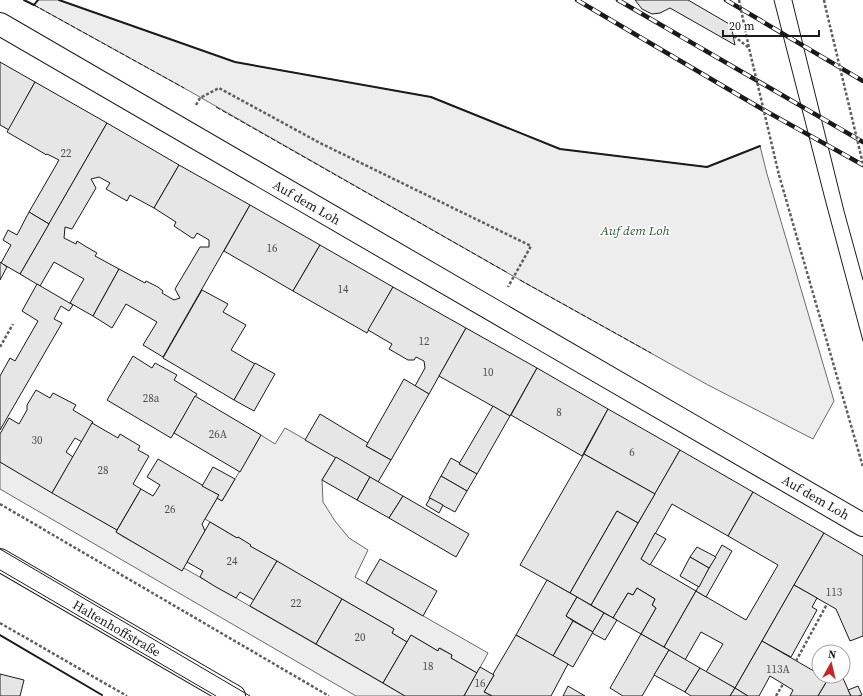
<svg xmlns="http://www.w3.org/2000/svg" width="863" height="696" viewBox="0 0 863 696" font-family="'Source Serif 4',serif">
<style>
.built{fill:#ededed;stroke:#6a6a6a}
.building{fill:#e6e6e6;stroke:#1a1a1a}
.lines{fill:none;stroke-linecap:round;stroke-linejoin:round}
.minor-casing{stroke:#1a1a1a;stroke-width:24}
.tertiary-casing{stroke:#1a1a1a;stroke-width:24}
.path{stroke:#5f5f5f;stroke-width:2.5;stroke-dasharray:3 2;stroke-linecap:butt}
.minor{stroke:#fff;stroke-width:22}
.tertiary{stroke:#fff;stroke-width:22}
.tram{stroke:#1a1a1a;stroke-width:1}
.rail-casing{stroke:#1a1a1a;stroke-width:4.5}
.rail{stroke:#fff;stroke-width:3;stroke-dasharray:9;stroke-linecap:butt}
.path-bridge{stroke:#5f5f5f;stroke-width:2.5;stroke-dasharray:3 2;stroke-linecap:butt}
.fence{stroke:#1a1a1a;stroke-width:1;stroke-dasharray:5 2;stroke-linecap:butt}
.wall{stroke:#1a1a1a;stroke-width:2}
.labels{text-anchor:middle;stroke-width:3;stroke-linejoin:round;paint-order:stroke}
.number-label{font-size:11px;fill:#4d4d4d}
.street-label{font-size:13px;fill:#1a1a1a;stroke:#fff}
.park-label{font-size:13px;font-style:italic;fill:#2b5a34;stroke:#fff}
</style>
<rect width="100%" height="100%" fill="#fff"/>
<!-- built -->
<g class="built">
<path d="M38,0H59L235,62L431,97L560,149L707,167L760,146L767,174L834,401L813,439L708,385L520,280L184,88L34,5Z"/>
<path d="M285,428L336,457L322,480L323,502L335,521L349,538L368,550L355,577L488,653L477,673L451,658L452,655L440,648L438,651L411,635L407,642L392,633L394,629L250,546V545L238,537L237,538L205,519L217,498L222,501L261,435L275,444Z"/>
<path d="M0,462L117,530L116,532L122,536L182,570L184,568L405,696H356L0,489Z"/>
</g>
<!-- building -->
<g class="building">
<path d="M635,0H688L731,25L735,45L670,8L660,13L652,14L642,9Z"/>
<path d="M0,62L35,82L9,130L0,125Z"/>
<path d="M35,82L107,123L49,224L29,212L59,160L47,154L46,155L45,154L7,132Z"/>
<path d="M107,123L179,165L154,208L130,195L127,201L106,189L110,183L99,177L91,179L96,188L72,229L65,227L64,238L76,244L77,241L85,246L97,253L95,256L119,269L93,316L70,303L84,279L54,262L40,286L20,274Z"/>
<path d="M179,165L250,205L163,357L143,345L157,322L126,304L112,328L93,316L119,269L145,283L146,281L158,287L163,291L162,293L174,300L180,298L175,289L200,247H209V240L197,233L194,238H192L174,226L176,222L154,208Z"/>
<path d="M250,205L320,245L293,291L224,251Z"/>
<path d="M29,212L49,224L20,274L1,263L11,245L3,240L8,230L17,235Z"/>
<path d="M320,245L393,287L367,333L293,291Z"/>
<path d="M0,262L7,267L0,280Z"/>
<path d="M37,284L73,305L69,311L61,306L54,319L62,323L0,430V376L10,358L15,361L38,321L22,311Z"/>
<path d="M393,287L466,328L429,394L415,386L425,368L424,361L416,357L414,360H408L389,349L392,344L368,330Z"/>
<path d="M202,290L228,304L223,312L246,325L231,350L255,364L234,400L163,358Z"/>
<path d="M466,328L537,368L510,416L439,376Z"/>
<path d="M133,356L152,368L155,363L177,375L174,380L197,394L171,438L107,400Z"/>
<path d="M255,363L275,374L254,411L234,400Z"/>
<path d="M537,368L608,409L582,456L511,415Z"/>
<path d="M404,379L429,394L391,460L366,446Z"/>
<path d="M36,390L50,398L53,393L76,405L73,410L93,422L82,442L75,438L66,452L73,457L52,493L0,462V434L9,418L19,424L27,410V405Z"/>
<path d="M195,396L261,435L240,472L174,433Z"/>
<path d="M493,406L510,416L477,474L459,464Z"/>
<path d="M608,409L680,450L655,494L584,454Z"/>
<path d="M320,414L368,443L366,446L391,460L378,482L305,440Z"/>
<path d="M92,423L118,438L120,434L140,446L138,450L149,456L133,484L141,489L117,530L52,493Z"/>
<path d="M680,450L753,492L728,536L672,504L641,559L696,591L664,647L641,634L656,608L652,605L655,599L637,588L633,595L628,593L613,618L591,605Z"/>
<path d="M584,454L655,494L638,523L617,511L570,593L520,565Z"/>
<path d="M336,457L370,477L357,500L322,480Z"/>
<path d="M451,458L460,463L459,464L477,474L467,491L441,476Z"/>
<path d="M158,459L219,495L202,524L205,531L182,571L116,532L141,489L153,496L160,485L147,477Z"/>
<path d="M213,467L235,479L222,501L217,498L219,495L202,486Z"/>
<path d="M441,476L467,491L455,512L429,498Z"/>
<path d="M370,477L403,496L389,518L357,500Z"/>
<path d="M753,492L824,533L735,688L706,672L723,644L701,632L685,660L664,647L696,591L746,620L778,565L728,536Z"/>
<path d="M403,496L469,534L456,557L389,518Z"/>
<path d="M430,498L443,505L439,513L426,505Z"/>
<path d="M617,511L638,523L591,605L570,593Z"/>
<path d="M210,522L237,538L238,537L251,545L250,546L277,561L254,600L240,592L236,598L216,587L200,577L203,571L187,562Z"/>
<path d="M655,533L666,539L650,565L641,559Z"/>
<path d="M824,533L863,556V636L850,641L836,609L794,585Z"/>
<path d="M722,545L732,551L706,597L696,591Z"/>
<path d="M697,547L716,557L709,568L690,557Z"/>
<path d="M690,557L709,568L699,587L680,576Z"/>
<path d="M380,559L437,591L423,616L366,583Z"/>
<path d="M277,561L342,599L316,644L250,606Z"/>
<path d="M547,580L577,597L566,616L573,621L553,656L516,635Z"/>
<path d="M794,585L817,598L812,607L817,610L791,657L762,641Z"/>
<path d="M637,588L655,599L652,605L656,608L641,634L613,618L628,593L633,595Z"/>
<path d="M577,597L604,613L593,632L566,616Z"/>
<path d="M342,599L394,629L392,633L407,642L383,683L316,644Z"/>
<path d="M604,613L617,620L605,640L592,633Z"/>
<path d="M573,621L593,632L573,667L553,656Z"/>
<path d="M641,634L669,650L642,696H623L610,688Z"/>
<path d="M411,635L438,651L439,648L452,655L451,658L477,673L464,696H405L383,683Z"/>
<path d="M516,635L568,664L551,696H492L484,692L494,675L493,674Z"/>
<path d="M762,641L819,674V676H823L828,679L818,696H790L793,690L770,676L759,696H748L735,688Z"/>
<path d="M669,650L700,668L685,692L654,675Z"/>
<path d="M480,667L494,675L484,692L492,696H464Z"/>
<path d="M700,668L735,688L730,696H691L685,692Z"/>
<path d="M0,674L24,680L20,696H0Z"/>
<path d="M830,676H842L851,696H818Z"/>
<path d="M568,686L585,696H563Z"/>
<path d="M858,686L862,695L858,696H851L848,690Z"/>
<path d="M735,688L748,696H730Z"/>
</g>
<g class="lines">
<defs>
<path id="minor" d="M0,24L863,525"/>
<path id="tertiary" d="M0,560L234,696"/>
</defs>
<!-- minor casing -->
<use href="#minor" class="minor-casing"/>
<!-- tertiary casing -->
<use href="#tertiary" class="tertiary-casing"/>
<!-- path -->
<g class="path">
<path d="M824,0L825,5"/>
<path d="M734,36L749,48"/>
<path d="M196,105L200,98L219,88L320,143L531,246L508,287"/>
<path d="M779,175L863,467"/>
<path d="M0,347L13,324"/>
<path d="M0,504L329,696"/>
<path d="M0,623L127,696"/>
<path d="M796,661L827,604"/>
<path d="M776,696L783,684"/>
</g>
<!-- minor -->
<use href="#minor" class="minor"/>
<!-- tertiary -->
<use href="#tertiary" class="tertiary"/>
<!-- tram -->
<g class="tram">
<path d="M774,0L825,199L863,341"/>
<path d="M792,0L844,211L863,280"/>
<path d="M0,549L250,696"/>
<path d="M0,570L216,696"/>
</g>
<defs>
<g id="rail">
<path d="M577,0L762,109L863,165"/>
<path d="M618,0L863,142"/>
<path d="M726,0L863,81"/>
</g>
</defs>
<!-- rail casing -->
<use href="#rail" class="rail-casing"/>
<!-- rail -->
<use href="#rail" class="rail"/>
<!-- path-bridge -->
<g class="path-bridge">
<path d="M739,0L749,48L779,175"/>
<path d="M825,5L863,164"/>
</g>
<!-- fence -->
<g class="fence">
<path d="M34,5L184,88"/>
<path d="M216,107L508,273"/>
<path d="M520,280L651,353"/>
</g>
<!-- wall -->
<g class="wall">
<path d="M24,0L34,5L38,0"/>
<path d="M59,0L235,62L431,97L560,149L707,167L760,146"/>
<path d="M0,635L102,695"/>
</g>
</g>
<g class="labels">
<!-- number labels -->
<g class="number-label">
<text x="66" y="157">22</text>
<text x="272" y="252">16</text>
<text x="343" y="293">14</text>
<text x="424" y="345">12</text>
<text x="488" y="376">10</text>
<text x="151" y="402">28a</text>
<text x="559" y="416">8</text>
<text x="218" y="438">26A</text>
<text x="37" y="444">30</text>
<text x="632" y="456">6</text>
<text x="103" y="474">28</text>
<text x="170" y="513">26</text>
<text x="232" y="565">24</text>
<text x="834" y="596">113</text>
<text x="296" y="607">22</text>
<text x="360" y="641">20</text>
<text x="428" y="670">18</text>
<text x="778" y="673">113A</text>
<text x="480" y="687">16</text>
</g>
<!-- street labels -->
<g class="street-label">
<text transform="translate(307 202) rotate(30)" y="5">Auf dem Loh</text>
<text transform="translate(816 497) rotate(30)" y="5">Auf dem Loh</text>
<text transform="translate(117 628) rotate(30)" y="5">Haltenhoffstraße</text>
</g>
<!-- park labels -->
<g class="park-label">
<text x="635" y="235">Auf dem Loh</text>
</g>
</g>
<!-- north arrow -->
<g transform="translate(831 664) rotate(8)"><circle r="19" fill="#ffffff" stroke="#a3a3a3"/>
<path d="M0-3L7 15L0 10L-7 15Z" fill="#c62828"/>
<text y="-6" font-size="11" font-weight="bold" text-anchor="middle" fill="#1a1a1a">N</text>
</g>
<!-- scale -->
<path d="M723 30v6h96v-6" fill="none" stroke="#1a1a1a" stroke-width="2"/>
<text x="729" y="30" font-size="12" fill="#1a1a1a" stroke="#ffffff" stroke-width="3" paint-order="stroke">20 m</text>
</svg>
